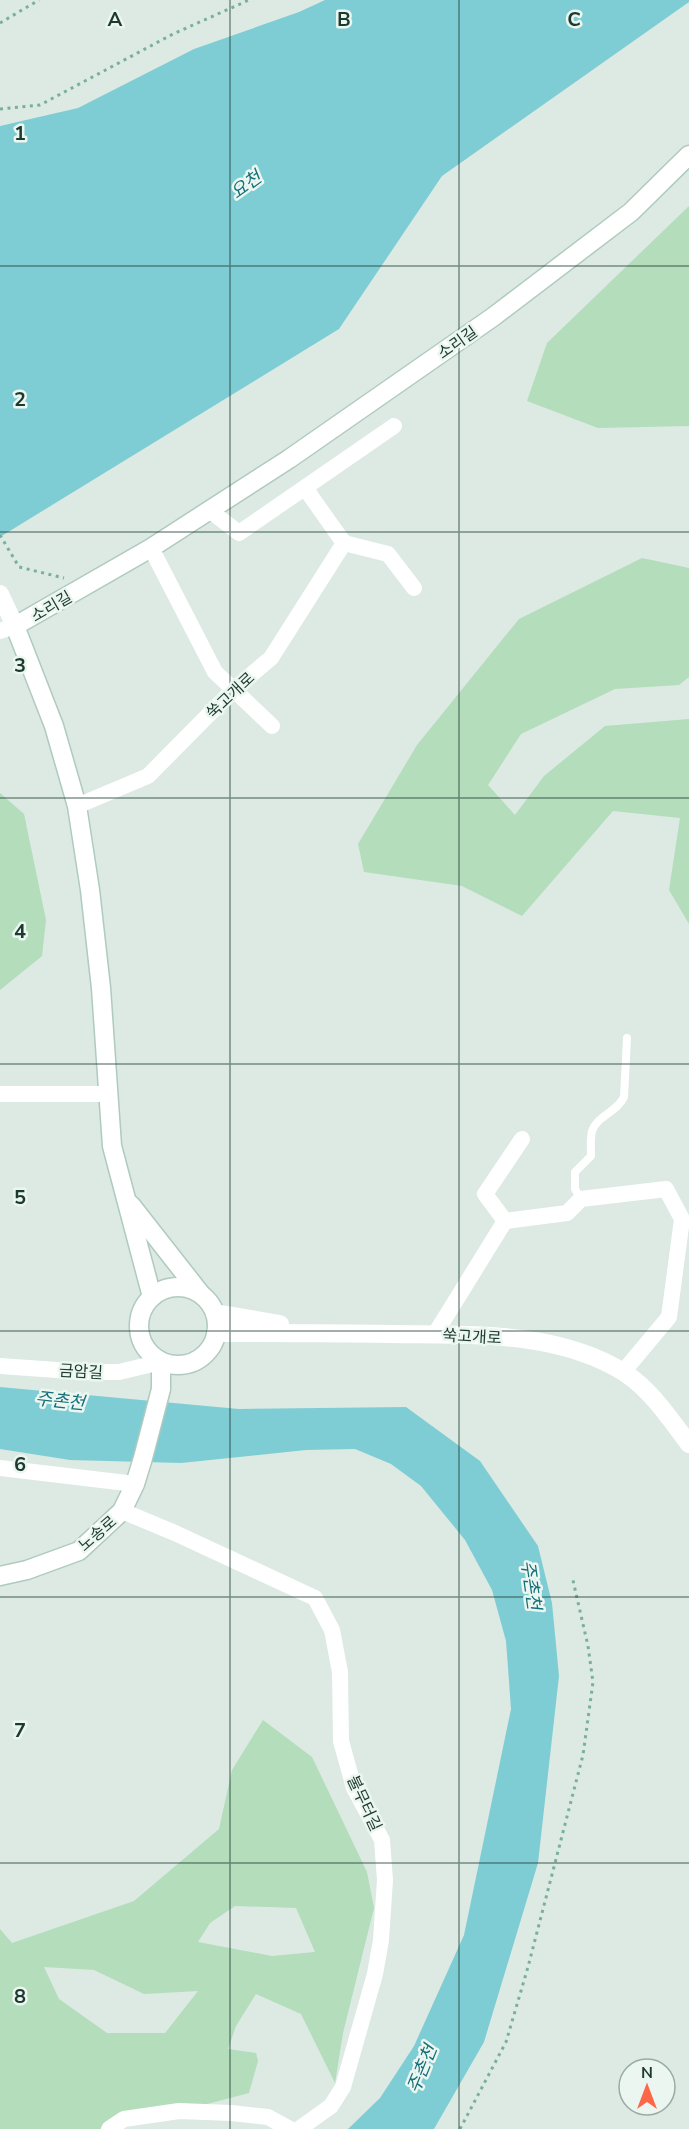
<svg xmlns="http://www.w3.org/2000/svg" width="689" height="2129" viewBox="0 0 689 2129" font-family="'Nunito Sans','Noto Sans KR',sans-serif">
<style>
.green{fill:#b3ddbb;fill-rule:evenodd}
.water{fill:#7fcdd4}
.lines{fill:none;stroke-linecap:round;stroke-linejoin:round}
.secondary-casing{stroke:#afcabe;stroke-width:21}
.path{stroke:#7ab09b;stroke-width:3;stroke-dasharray:3 4.5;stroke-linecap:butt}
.service{stroke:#fff;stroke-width:8}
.minor{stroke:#fff;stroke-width:16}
.tertiary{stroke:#fff;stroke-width:18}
.secondary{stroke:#fff;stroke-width:18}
.grid{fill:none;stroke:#1d3a30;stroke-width:1.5;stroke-opacity:0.55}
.labels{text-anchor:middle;stroke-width:5;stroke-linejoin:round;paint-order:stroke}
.street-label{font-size:16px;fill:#1d3a30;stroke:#ecf6f1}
.water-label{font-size:18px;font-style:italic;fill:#146f78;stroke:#ecf6f1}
.grid-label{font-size:20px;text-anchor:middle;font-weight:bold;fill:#1d3a30;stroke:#ecf6f1;stroke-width:5;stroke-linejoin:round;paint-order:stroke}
</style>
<rect width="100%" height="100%" fill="#dceae3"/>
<!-- green -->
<g class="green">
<path d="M689,206V426L598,428L527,401L547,343Z"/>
<path d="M642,558L689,568V677L679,685L615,689L521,734L488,785L515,815L544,776L605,726L689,719V924L669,890L680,818L613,811L522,916L462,886L364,872L358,844L417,745L519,619Z"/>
<path d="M0,793L24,814L46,920L42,956L0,990Z"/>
<path d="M263,1720L312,1757L367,1872L374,1908L343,2033L335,2083L301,2014L256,1994L236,2026L228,2049L256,2053L258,2061L249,2093L112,2129H0V1929L12,1943L134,1901L219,1829L232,1770ZM235,1906L296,1908L315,1952L272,1956L198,1942L210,1923ZM44,1967L94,1970L144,1994L198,1991L165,2033H107L59,1999Z"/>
</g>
<!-- water -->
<g class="water">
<path d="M325,0H689V2L442,176L339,329L0,537V126L78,108L194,49L299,12Z"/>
<path d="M0,1387L239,1409L406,1407L480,1461L538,1546L552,1603L559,1676L538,1863L484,2042L434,2129H348L380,2098L414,2046L464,1935L511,1709L506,1641L492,1590L465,1540L421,1486L391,1464L355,1449L306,1450L181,1463L70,1460L0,1449Z"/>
</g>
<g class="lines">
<defs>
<g id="secondary">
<path d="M131,1205L200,1293"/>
<circle cx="178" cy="1326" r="39"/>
<path d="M152,1297L112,1146L101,988L90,890L77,806L54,726L15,626L151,548L289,459L493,317L631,212L689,155"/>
<path d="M0,1576L27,1570L79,1551L122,1511L135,1484L143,1458L161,1389V1362"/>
</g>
</defs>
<!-- secondary casing -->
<use href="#secondary" class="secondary-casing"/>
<!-- path -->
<g class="path">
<path d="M0,23L39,0"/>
<path d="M0,109L40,105L173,34L249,0"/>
<path d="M0,535L19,567L64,578"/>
<path d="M460,2129L506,2042L528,1967L583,1755L593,1682L588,1646L572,1576"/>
</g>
<!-- service -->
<path class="service" d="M581,1199L575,1189V1172L591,1156C591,1148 590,1139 592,1131C597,1116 617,1112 624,1097L627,1038"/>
<!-- minor -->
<g class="minor">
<path d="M305,488L344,543L388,554L414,588"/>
<path d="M209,510L239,533L394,426"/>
<path d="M151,548L215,672L272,726"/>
<path d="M0,631L15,626"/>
<path d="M77,806L148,776L233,690L271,658L344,543"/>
<path d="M0,1094H107"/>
<path d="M505,1221L567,1213L581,1199L666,1189L682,1219L669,1317L623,1372"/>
<path d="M435,1334L505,1221L485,1194L522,1139"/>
<path d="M0,1366L85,1372H119L161,1362"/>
<path d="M0,1468L135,1484"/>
<path d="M122,1511L175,1533L315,1598L332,1630L340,1672L341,1741L354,1788L382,1840L385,1880L381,1940L375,1974L343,2087L331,2106L299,2129"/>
<path d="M109,2129L124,2119L179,2111L231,2113L268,2117L290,2129"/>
</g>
<!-- tertiary -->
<g class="tertiary">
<path d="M0,594L15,626"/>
<path d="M215,1313L280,1324"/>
<path d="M216,1333C274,1333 332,1333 390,1334C467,1335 557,1330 625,1373C652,1391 670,1419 689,1444"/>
</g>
<!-- secondary -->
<use href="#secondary" class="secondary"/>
</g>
<!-- grid -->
<path class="grid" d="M230,0V2129M459,0V2129M0,266H689M0,532H689M0,798H689M0,1064H689M0,1331H689M0,1597H689M0,1863H689"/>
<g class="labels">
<!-- street labels -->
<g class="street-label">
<text transform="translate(457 342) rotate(-35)" y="6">소리길</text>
<text transform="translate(51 606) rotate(-30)" y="6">소리길</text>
<text transform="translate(230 695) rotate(-43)" y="6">쑥고개로</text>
<text transform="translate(472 1336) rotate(3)" y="6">쑥고개로</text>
<text transform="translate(81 1371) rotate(3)" y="6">금암길</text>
<text transform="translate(97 1533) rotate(-41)" y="6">노송로</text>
<text transform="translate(365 1803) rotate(65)" y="6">불무터길</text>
</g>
<!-- water labels -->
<g class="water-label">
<text transform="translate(246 185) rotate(-36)" y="6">요천</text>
<text transform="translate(60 1401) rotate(6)" y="6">주촌천</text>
<text transform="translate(531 1585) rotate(82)" y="6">주촌천</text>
<text transform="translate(422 2069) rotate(-68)" y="6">주촌천</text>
</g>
</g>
<g class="grid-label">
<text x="115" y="26">A</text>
<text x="344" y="26">B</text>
<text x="574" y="26">C</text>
<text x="20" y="140">1</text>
<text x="20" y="406">2</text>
<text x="20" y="672">3</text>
<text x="20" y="938">4</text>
<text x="20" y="1204">5</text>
<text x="20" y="1471">6</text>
<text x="20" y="1737">7</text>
<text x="20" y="2003">8</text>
</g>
<!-- north arrow -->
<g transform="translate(647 2087)"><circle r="28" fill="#ecf6f1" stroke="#99aba4" stroke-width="1.5"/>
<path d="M0-4.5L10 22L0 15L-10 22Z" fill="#fc6748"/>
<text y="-9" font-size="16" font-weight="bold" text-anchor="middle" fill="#1d3a30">N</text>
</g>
</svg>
